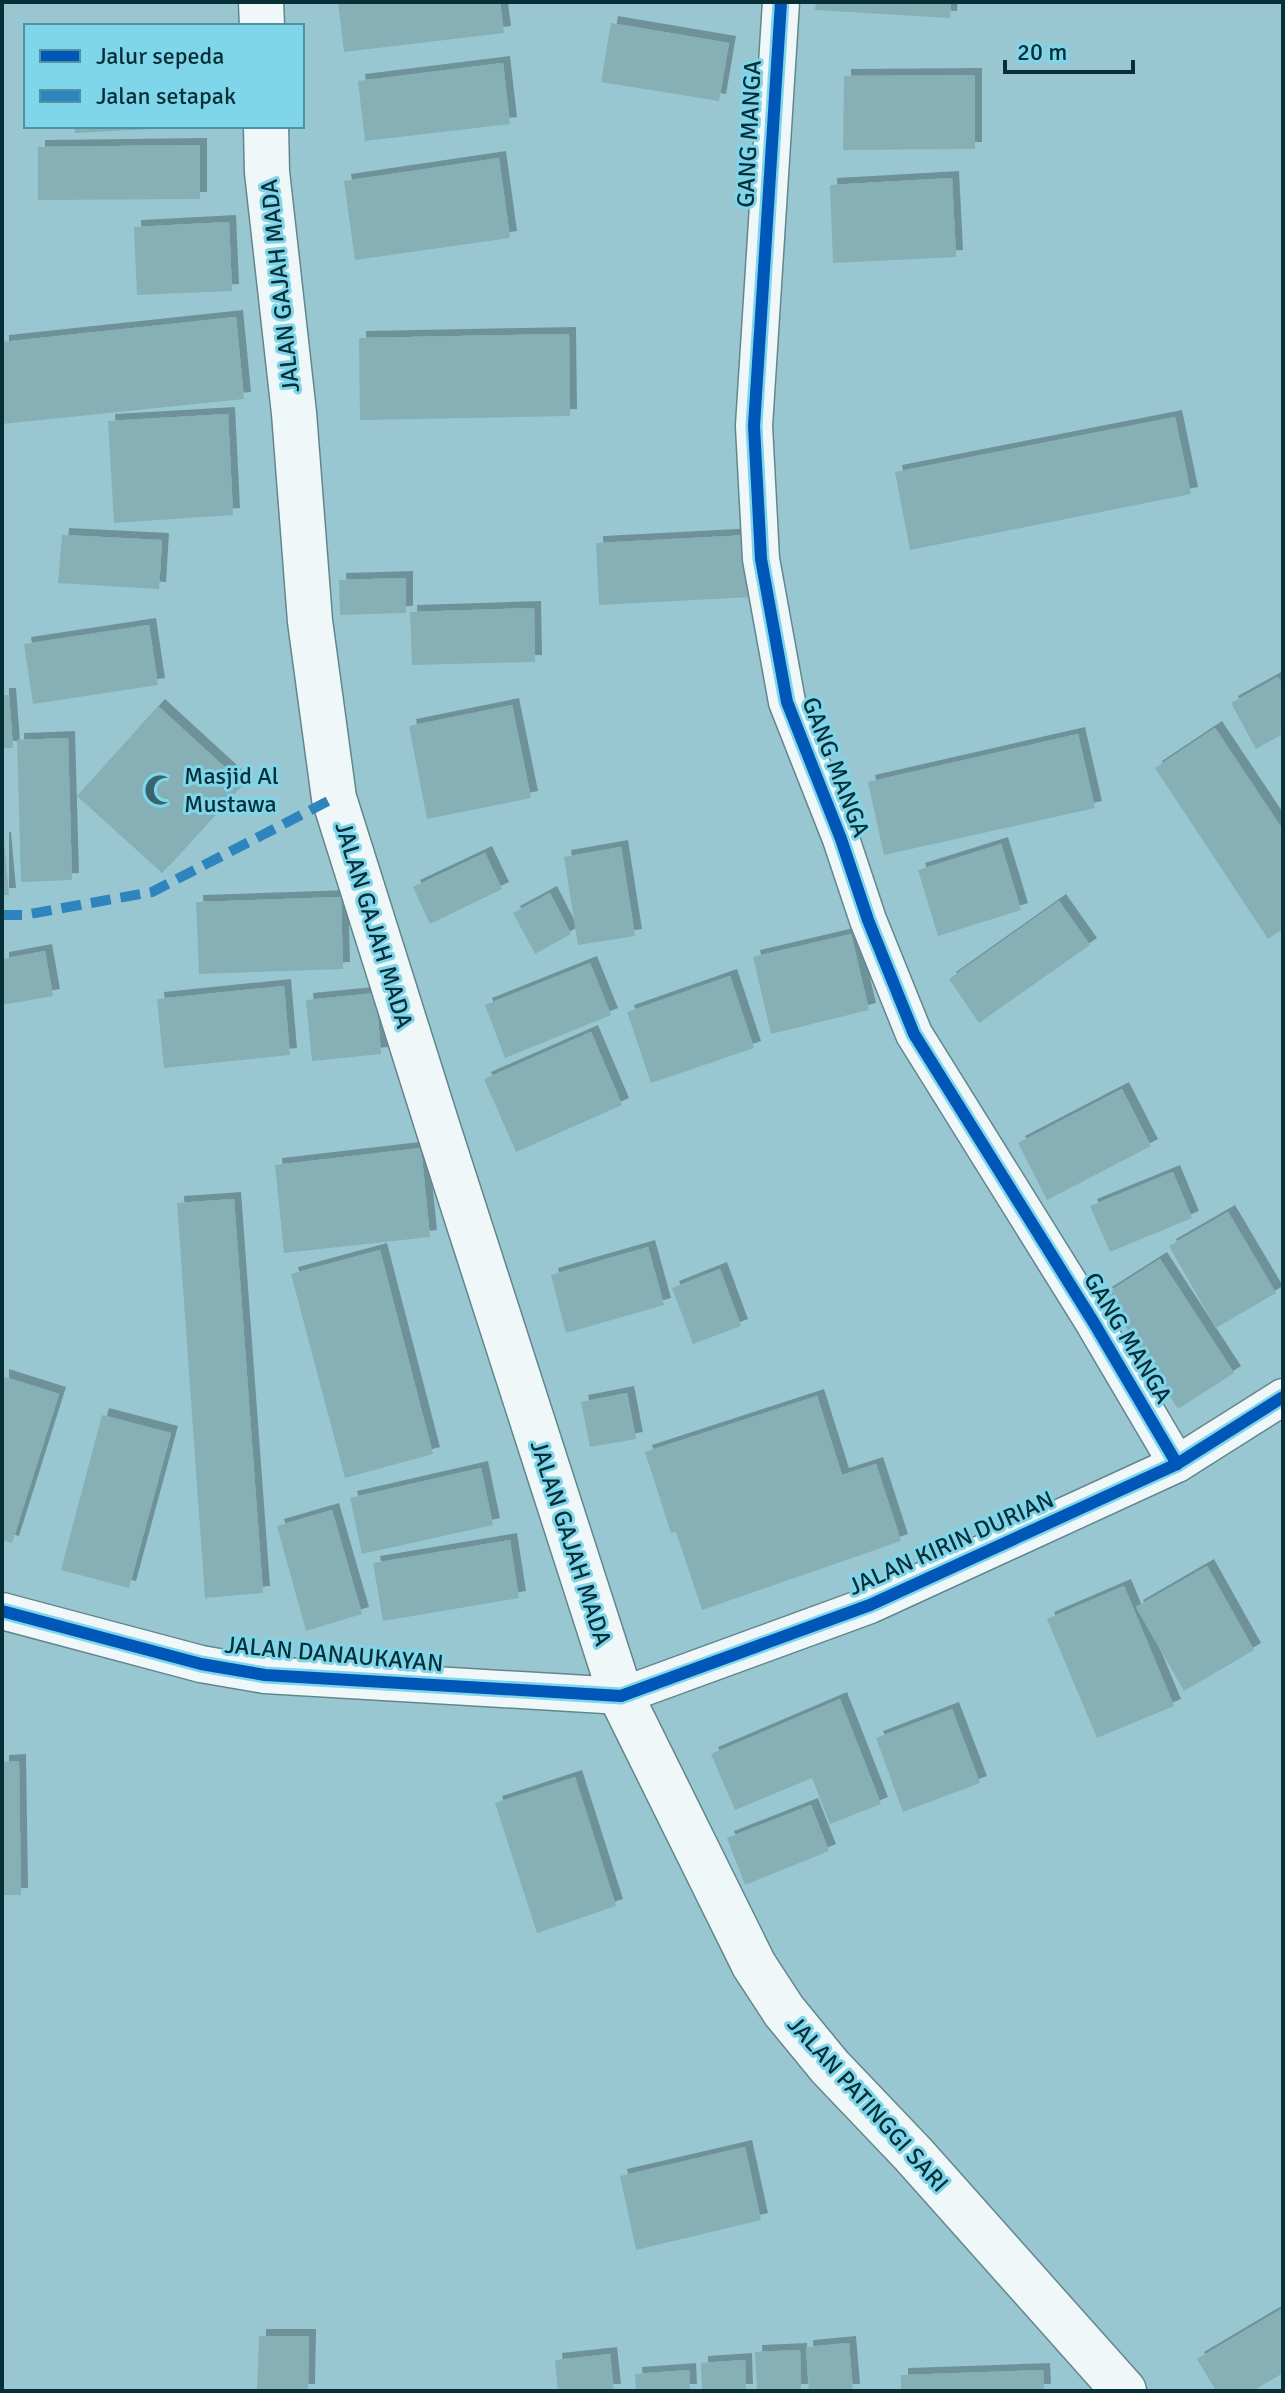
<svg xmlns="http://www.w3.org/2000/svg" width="1285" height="2393" viewBox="0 0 1285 2393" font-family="Signika,sans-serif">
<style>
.building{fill:#86b0b5;filter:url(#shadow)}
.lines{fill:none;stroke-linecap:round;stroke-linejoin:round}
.minor-casing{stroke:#63868d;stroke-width:39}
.secondary-casing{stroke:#63868d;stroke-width:47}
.minor{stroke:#f0f7f8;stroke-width:36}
.secondary{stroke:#f0f7f8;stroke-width:44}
.quiet{stroke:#2e84bc;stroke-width:10;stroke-dasharray:20 10;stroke-linecap:butt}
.cycleway-casing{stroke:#7fd6ea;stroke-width:17}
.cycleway{stroke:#0057b8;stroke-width:12}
.labels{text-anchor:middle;stroke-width:6;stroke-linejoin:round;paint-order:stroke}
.street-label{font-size:24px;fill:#072f37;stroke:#7fd6ea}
.poi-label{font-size:24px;fill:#072f37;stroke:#7fd6ea;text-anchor:start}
</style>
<defs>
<filter id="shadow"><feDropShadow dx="7" dy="-7" stdDeviation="0" flood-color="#0004"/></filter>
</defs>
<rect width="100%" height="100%" fill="#98c7d2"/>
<!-- building -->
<g class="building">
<path d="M338,2H500L504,33L344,52Z"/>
<path d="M816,2H951L950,18L815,10Z"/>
<path d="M611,23L729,43L719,101L601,82Z"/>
<path d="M503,63L510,124L365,141L358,81Z"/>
<path d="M975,75V149L843,150L844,76Z"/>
<path d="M75,126H170V128L75,133Z"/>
<path d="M200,145V199L38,200V147Z"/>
<path d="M499,158L510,238L355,260L344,181Z"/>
<path d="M952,178L956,257L833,263L830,185Z"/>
<path d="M229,222L232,291L137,295L134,227Z"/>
<path d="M236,317L244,399L2,424V342Z"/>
<path d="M569,334L570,416L360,420L359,338Z"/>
<path d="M228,414L233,515L114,523L108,421Z"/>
<path d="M1175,417L1191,494L910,550L895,472Z"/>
<path d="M62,535L162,540L159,589L58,583Z"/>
<path d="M749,535L752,597L599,605L596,543Z"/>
<path d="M406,578V613L340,615L339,580Z"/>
<path d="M534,608L535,662L412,665L410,612Z"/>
<path d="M149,625L158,685L33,704L24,644Z"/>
<path d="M1278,677L1283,686V734L1256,749L1231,703Z"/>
<path d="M2,695H9L13,748H2Z"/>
<path d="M512,705L531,798L427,819L409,726Z"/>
<path d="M158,706L243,784L162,873L77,796Z"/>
<path d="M1215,728L1283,830V929L1268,939L1155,768Z"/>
<path d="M1078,734L1095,808L884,855L868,782Z"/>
<path d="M68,738L72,880L21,882L17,740Z"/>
<path d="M2,839H4L9,895H2Z"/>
<path d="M1001,844L1021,910L938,936L918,870Z"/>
<path d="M621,847L635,936L578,945L564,857Z"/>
<path d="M485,853L502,889L430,924L413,887Z"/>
<path d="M550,893L571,934L535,954L513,913Z"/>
<path d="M341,897L343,969L199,974L196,902Z"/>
<path d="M1059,901L1090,945L979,1023L949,979Z"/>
<path d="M851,934L869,1010L771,1034L753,957Z"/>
<path d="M45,951L53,996L2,1005V959Z"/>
<path d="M590,963L611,1015L505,1058L485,1005Z"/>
<path d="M730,976L754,1048L651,1083L627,1012Z"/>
<path d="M284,986L290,1055L164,1068L157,999Z"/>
<path d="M376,993L381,1054L312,1061L306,1000Z"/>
<path d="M591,1032L622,1105L516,1152L484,1079Z"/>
<path d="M1122,1089L1151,1146L1047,1200L1018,1143Z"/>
<path d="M421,1148L430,1237L284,1253L275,1165Z"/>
<path d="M1173,1172L1192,1218L1110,1252L1090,1206Z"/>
<path d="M234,1199L263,1593L205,1598L177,1203Z"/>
<path d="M1228,1212L1276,1293L1216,1328L1169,1246Z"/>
<path d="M648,1247L664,1305L566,1333L551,1275Z"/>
<path d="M380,1250L433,1454L345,1478L291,1274Z"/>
<path d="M1160,1259L1234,1373L1178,1409L1105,1294Z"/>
<path d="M720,1269L741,1326L693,1344L672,1288Z"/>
<path d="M2,1376L59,1394L12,1543L2,1540Z"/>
<path d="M627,1393L636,1439L590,1447L581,1402Z"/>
<path d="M817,1396L842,1475L876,1464L901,1541L702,1610L676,1532L671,1533L645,1452Z"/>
<path d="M102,1415L171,1433L129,1588L61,1570Z"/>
<path d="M481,1468L493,1525L362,1554L350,1498Z"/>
<path d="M332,1510L362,1614L306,1631L277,1526Z"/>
<path d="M510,1540L519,1598L383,1621L373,1563Z"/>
<path d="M1207,1566L1254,1650L1184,1691L1136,1607Z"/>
<path d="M1124,1586L1174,1706L1097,1738L1047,1619Z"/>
<path d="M840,1699L881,1804L830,1824L812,1778L735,1810L711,1754Z"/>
<path d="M952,1709L980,1783L903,1812L876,1738Z"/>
<path d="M19,1761L21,1895H2V1762Z"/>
<path d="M575,1777L616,1906L537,1933L495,1803Z"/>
<path d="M811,1805L829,1851L745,1885L727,1838Z"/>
<path d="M745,2147L761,2220L636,2250L620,2176Z"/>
<path d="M1283,2308V2373L1253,2391H1216L1197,2359Z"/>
<path d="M259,2336H309L308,2391H257Z"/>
<path d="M849,2343L853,2391H809L806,2347Z"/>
<path d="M800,2350L801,2391H757L755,2352Z"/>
<path d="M610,2354L614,2391H558L555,2360Z"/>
<path d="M745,2360L746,2391H702L701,2363Z"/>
<path d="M689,2370L690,2391H636L635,2374Z"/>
<path d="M1043,2370L1044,2391H901V2375Z"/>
</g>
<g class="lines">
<defs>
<g id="minor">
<path d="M781,2L754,426L761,559L787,702L841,839L868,920L914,1034L1094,1323L1177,1464"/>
<path d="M2,1611L201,1664L265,1675L621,1696L870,1605L1177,1464L1283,1397"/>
</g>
<g id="secondary">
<path d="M261,2L262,26"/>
<path d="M266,126L267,172L294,413L310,621L334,798L438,1128L621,1696L754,1965L784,2011L830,2067L913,2154L1124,2391"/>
</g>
</defs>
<!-- minor casing -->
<use href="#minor" class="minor-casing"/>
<!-- secondary casing -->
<use href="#secondary" class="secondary-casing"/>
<!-- minor -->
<use href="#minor" class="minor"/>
<!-- secondary -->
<use href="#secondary" class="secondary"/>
<!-- quiet -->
<path class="quiet" d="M2,915H24L152,892L334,798"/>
<defs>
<g id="cycleway">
<path d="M781,2L754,426L761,559L787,702L841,839L868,920L914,1034L1094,1323L1177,1464"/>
<path d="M2,1611L201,1664L265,1675L621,1696L870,1605L1177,1464L1283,1397"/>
</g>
</defs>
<!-- cycleway casing -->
<use href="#cycleway" class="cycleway-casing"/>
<!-- cycleway -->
<use href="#cycleway" class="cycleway"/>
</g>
<!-- icons -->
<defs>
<symbol id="mosque-bare" viewBox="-9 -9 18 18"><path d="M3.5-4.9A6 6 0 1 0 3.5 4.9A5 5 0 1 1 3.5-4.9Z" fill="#3a646d" stroke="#7fd6ea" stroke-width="2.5" paint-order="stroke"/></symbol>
</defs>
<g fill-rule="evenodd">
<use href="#mosque-bare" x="138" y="768" width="44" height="44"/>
</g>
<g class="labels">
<!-- street labels -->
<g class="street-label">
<text transform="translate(749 134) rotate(-87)" y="8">GANG MANGA</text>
<text transform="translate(280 286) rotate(-96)" y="8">JALAN GAJAH MADA</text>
<text transform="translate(836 767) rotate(69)" y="8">GANG MANGA</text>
<text transform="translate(374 925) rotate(73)" y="8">JALAN GAJAH MADA</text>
<text transform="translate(1128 1338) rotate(59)" y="8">GANG MANGA</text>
<text transform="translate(571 1543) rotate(72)" y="8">JALAN GAJAH MADA</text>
<text transform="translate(951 1543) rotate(-24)" y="8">JALAN KIRIN DURIAN</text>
<text transform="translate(334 1654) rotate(5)" y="8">JALAN DANAUKAYAN</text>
<text transform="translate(868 2104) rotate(48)" y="8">JALAN PATINGGI SARI</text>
</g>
<!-- poi labels -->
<g class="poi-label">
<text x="184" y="784">Masjid Al<tspan x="184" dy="28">Mustawa</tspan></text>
</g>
</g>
<!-- border -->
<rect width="1285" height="2393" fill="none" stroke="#072f37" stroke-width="8"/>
<!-- legend -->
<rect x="24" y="24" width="280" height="104" fill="#7fd6ea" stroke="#4f93a2" stroke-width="2"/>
<rect x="40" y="50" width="40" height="12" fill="#0057b8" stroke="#4f93a2" stroke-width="2"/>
<text x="96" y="64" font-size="24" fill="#072f37">Jalur sepeda</text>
<rect x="40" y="90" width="40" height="12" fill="#2e84bc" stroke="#4f93a2" stroke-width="2"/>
<text x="96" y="104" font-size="24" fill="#072f37">Jalan setapak</text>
<!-- scale -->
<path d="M1005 60v12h128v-12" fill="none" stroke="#072f37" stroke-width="4"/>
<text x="1017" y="60" font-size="24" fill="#072f37" stroke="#7fd6ea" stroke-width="6" paint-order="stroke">20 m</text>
</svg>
